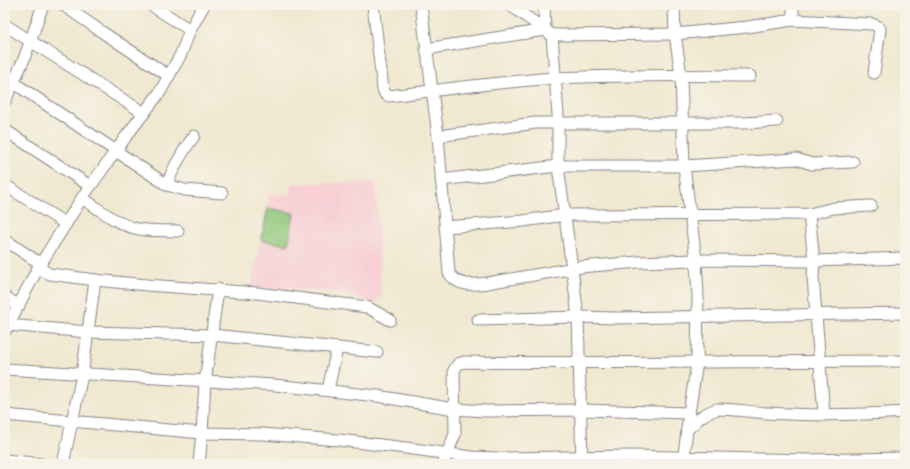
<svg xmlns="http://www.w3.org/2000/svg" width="910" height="469" viewBox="0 0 910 469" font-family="'EB Garamond',serif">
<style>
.built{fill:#f7cfd5}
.green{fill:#8fc679;stroke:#58745a}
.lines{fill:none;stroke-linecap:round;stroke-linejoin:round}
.minor-casing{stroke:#898586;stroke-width:13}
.minor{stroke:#fff;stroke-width:11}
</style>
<rect width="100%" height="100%" fill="#f7f3e8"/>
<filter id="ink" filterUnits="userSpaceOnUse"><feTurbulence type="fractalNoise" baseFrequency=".025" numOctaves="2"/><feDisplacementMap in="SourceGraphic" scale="8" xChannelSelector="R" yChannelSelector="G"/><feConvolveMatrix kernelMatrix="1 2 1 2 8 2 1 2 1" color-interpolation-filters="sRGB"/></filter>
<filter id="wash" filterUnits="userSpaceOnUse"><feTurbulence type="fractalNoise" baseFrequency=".012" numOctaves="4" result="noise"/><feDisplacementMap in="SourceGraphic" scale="16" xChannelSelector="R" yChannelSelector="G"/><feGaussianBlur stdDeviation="0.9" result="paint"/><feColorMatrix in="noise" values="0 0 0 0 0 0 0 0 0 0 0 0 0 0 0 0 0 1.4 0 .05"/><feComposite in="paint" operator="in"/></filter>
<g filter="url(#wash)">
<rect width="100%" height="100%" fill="#f0e8d0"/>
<!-- built -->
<path class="built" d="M376,182L381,295L374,303L341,292L251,288L269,194L291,195L292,184Z"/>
<!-- green -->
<path class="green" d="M268,208L294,213L288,245L261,240Z"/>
</g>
<g filter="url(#ink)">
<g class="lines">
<defs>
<g id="minor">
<path d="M63,5L102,32L169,76"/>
<path d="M151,5L190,30"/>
<path d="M373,5L383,89L385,94L389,96C444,89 499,82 555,78C620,75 685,75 750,76"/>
<path d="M421,5L438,136L449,273C458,287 473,285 487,283L581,267L639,262L696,260L814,261L905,258"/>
<path d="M510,5L552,35L675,34L747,27L793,20L872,24L877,26L880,29L874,73"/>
<path d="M674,5L675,34L681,75L684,166L696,260L698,296L697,363L689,413L683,464"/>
<path d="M793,5V20"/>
<path d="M5,25L144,113"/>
<path d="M552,35L558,115V166L572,268L578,317L582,464"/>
<path d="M426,49L545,30L544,5"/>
<path d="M5,77L167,185L185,190L222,193"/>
<path d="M5,101L24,59L43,5"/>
<path d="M5,130L90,186"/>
<path d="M438,136L536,123H744L777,121"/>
<path d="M441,180L558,166H684L796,159L812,164L853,162"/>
<path d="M5,185L66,224"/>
<path d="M167,185C173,167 183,151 194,136"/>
<path d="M82,198C98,208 115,223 134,228C148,232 164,230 178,231"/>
<path d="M809,214L814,261L813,277L824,415"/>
<path d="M445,227L523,221L565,215L809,214L834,208L871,206"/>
<path d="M5,240L41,264"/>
<path d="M38,268L50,274L95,280L147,285L257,293L367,307L390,320"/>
<path d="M5,297L19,306"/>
<path d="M478,320L578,317L617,318L905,313"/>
<path d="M8,325L88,332L212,335L377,352"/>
<path d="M5,331L38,268L82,198L125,138L160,92L181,54L190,30L204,5"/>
<path d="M5,369L275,385L377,396L454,409L486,411L581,410L689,413"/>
<path d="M328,390L337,348"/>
<path d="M5,415L202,433L262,434L339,440L406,448L472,457L500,458L632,456L806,460L905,458"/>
<path d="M687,430C696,421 704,412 718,409C734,409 750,412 767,413C813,416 859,415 905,412"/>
<path d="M5,460L41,464"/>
<path d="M63,464L82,375L95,280"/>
<path d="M199,464L202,433L205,382L218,289"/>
<path d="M443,464L455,434L454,370L458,364L464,362C611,364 758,361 905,361"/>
</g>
</defs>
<!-- minor casing -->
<use href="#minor" class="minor-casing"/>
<!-- minor -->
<use href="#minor" class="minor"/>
</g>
</g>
<!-- margin -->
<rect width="910" height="469" fill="none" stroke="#f7f3e8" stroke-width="20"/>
</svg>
